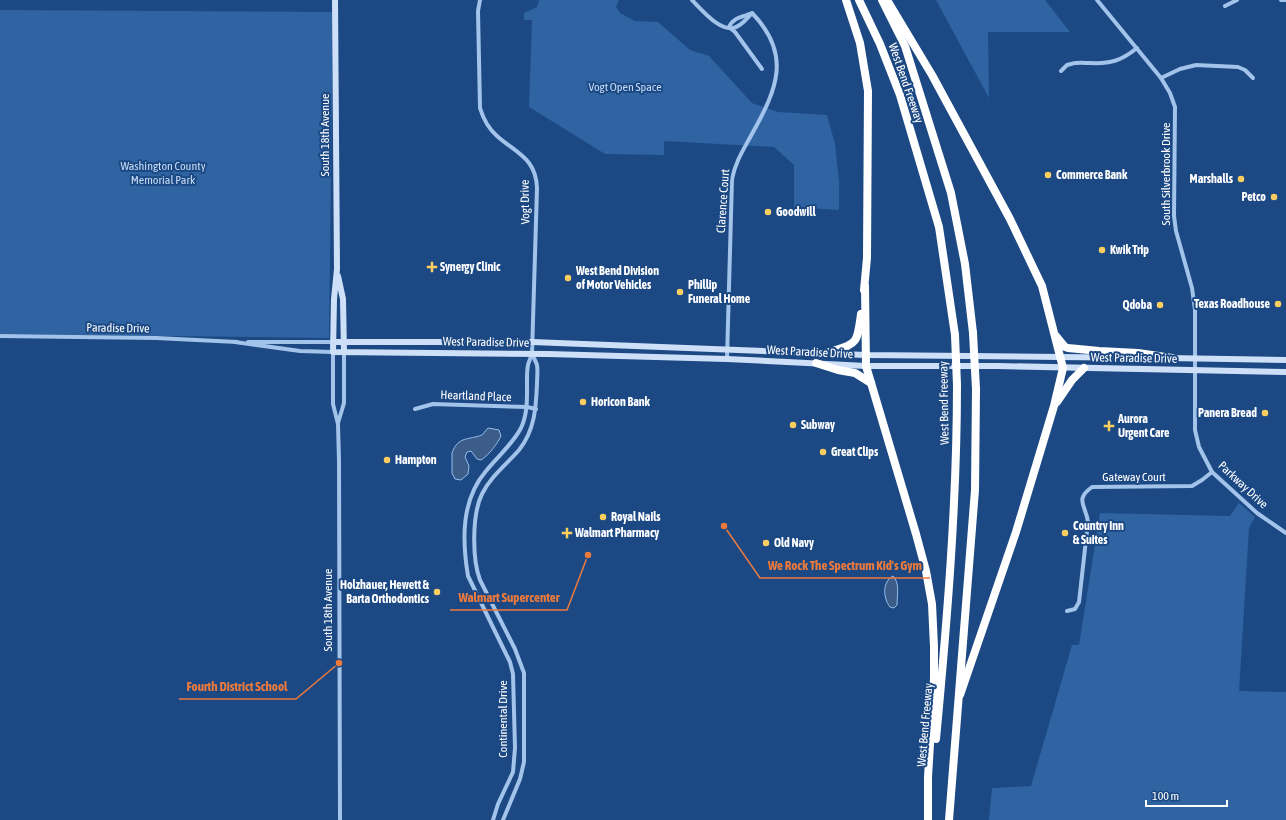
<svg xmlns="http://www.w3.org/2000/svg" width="1286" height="820" viewBox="0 0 1286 820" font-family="'Asap Condensed',sans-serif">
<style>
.green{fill:#2f63a2}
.water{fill:#3b5d87;stroke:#95beec}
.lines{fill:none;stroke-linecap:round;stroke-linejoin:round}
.street{stroke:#a2c3ea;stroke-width:4}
.secondary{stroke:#cee0f8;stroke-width:6}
.highway{stroke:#fff;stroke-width:8}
.highway-bridge{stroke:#fff;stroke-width:8}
.poi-dot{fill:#fbce5f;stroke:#1c4984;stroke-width:1.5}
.labels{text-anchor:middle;stroke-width:4;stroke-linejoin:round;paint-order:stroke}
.street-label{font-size:12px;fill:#fff;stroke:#1c4984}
.park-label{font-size:12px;fill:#c7ddf8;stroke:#1c4984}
.poi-label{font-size:12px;font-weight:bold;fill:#fff;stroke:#1c4984;text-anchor:start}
.leader{fill:none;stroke:#ed7a3d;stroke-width:1.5}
.callout-dot{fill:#ed7a3d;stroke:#1c4984;stroke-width:1.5}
.callout-label{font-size:13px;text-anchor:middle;font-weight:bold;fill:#ed7a3d;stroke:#1c4984;stroke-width:4;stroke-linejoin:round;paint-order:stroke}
</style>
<rect width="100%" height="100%" fill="#1c4984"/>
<!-- green -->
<g class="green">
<path d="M539,0H619L616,7L620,13L635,21L658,22L690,50L709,56L752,103L778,112L827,115L835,144L839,181V210L794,207V165L774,147L664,141V155L605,154L529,107L532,20H524V13L537,7Z"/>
<path d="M936,0H1045L1070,32H988L989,98Z"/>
<path d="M0,10L333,12L329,338L0,334Z"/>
<path d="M1239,503L1255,517L1249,528L1239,691L1286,692V820H989L992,788L1031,786L1072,645H1079L1100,513L1230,516Z"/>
</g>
<!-- water -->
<g class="water">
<path d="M488,428L499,430L501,436C497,444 490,454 481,460L477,459L471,451L467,452L465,457L469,466L468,474L461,480L455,479L452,473V453C458,436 469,440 482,435Z"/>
<path d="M893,576C900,583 897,595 897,605L894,608L890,607C883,598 882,582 893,576Z"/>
</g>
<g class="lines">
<!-- street -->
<g class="street">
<path d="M480,0L478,11L480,108C483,118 489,129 497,136C516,153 536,158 537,188L532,354C531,357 529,361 528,365C527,370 527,376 527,380C527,397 528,413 521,428C512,445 497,457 486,471C461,500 462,540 468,576L510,662L513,674L515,748L513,772L498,804L493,820"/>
<path d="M692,0C702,10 723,36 738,26C744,23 748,17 752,13"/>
<path d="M1097,0L1161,78L1170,93L1175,107L1174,216L1176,231L1192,288L1195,310V430L1199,447L1212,472L1257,513L1286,533"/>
<path d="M1281,0H1286"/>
<path d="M1225,6L1237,0"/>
<path d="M729,27C733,18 741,17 750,14"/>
<path d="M730,28L735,32L762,69"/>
<path d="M1061,71L1067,65L1071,64C1077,62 1084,63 1090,63C1110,64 1121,61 1137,48"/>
<path d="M1161,78L1180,69L1196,65L1238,67L1245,70L1253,78"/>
<path d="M0,336L156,338L237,342"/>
<path d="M235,342L300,351L333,352V404L338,424L339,461L340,820"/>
<path d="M248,342H334"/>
<path d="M727,359L732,179C736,160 744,149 753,132C777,89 792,54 752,13"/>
<path d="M415,409L433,404L527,407L536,409"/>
<path d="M338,423L344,403V352"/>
<path d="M1067,611L1075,609L1079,602L1088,522C1086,505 1074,500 1092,487L1192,486L1202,480L1212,472"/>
<path d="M503,820L520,779L524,762V673L515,649L480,580C472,559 472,514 482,494C491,476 506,465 519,450C535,430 536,407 537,384C537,378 538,371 537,365C536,362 534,358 532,354"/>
</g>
<!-- secondary -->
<g class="secondary">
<path d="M335,0L337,269L334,299L333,352L548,354L727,359L866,366H998L1286,372"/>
<path d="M338,276L343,299L344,352"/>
<path d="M334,342H532L866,355L1148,358"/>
<path d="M1168,358L1286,360"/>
</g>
<!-- highway -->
<g class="highway">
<path d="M846,0L860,43L868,91L867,258L864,290"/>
<path d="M859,0L880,44L900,95L939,227L955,335"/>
<path d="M882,0L905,46L951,193L965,264L973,333"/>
<path d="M887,0L932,75L1010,219L1042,286L1063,368L1054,406L1016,532L960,695"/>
<path d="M865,286L866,366L916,534L926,571L932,604L934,647V678L928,777V820"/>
<path d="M1056,336L1065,347L1068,348L1099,351L1138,353L1172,358"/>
<path d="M827,353C857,343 857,346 861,314"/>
<path d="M816,363L838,370L855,373L871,383"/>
<path d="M1057,402L1072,380L1084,368"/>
<path d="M936,739C947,622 957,503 957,385"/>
<path d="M949,820L975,490L976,389"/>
</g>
<!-- highway-bridge -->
<g class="highway-bridge">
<path d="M973,333L976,389"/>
<path d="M955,335L957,385"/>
</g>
</g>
<!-- markers -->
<g class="poi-dot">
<circle cx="1048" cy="175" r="4"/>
<circle cx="1241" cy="179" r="4"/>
<circle cx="1274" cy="197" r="4"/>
<circle cx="768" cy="212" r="4"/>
<circle cx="1102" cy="250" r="4"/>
<path d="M430 261h4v4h4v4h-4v4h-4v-4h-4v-4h4z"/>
<circle cx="568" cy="278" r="4"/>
<circle cx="680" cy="292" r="4"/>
<circle cx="1278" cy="304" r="4"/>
<circle cx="1160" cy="305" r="4"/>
<circle cx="583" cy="402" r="4"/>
<circle cx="1265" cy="413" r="4"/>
<circle cx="793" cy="425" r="4"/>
<path d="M1107 420h4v4h4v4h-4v4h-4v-4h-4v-4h4z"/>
<circle cx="823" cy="452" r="4"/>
<circle cx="387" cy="460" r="4"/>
<circle cx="603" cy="517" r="4"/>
<path d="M565 527h4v4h4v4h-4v4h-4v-4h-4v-4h4z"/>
<circle cx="1065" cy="533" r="4"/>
<circle cx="766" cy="543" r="4"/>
<circle cx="437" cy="592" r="4"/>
</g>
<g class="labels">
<!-- street labels -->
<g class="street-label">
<text transform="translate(906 83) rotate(71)" y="4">West Bend Freeway</text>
<text transform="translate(325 135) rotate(-90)" y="4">South 18th Avenue</text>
<text transform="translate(1166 174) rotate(-90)" y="4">South Silverbrook Drive</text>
<text transform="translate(723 201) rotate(-86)" y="4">Clarence Court</text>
<text transform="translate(525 202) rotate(-91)" y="4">Vogt Drive</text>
<text transform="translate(118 328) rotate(1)" y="4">Paradise Drive</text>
<text transform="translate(486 342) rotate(1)" y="4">West Paradise Drive</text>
<text transform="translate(810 352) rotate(3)" y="4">West Paradise Drive</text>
<text transform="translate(1134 358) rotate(1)" y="4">West Paradise Drive</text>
<text transform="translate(476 396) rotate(2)" y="4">Heartland Place</text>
<text transform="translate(944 403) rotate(-91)" y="4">West Bend Freeway</text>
<text x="1134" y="481">Gateway Court</text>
<text transform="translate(1243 485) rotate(43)" y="4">Parkway Drive</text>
<text transform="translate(328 610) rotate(-90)" y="4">South 18th Avenue</text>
<text transform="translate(503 719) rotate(-90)" y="4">Continental Drive</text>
<text transform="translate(925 725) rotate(-85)" y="4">West Bend Freeway</text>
</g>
<!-- park labels -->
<g class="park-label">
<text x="625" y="91">Vogt Open Space</text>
<text x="163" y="170">Washington County<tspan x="163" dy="14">Memorial Park</tspan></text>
</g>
<!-- poi labels -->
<g class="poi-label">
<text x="1056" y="179">Commerce Bank</text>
<text x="1233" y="183" text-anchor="end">Marshalls</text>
<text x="1266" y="201" text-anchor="end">Petco</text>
<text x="776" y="216">Goodwill</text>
<text x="1110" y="254">Kwik Trip</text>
<text x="440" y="271">Synergy Clinic</text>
<text x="576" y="275">West Bend Division<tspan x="576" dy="14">of Motor Vehicles</tspan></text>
<text x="688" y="289">Phillip<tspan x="688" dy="14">Funeral Home</tspan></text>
<text x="1270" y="308" text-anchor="end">Texas Roadhouse</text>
<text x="1152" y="309" text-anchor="end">Qdoba</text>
<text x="591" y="406">Horicon Bank</text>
<text x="1257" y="417" text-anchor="end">Panera Bread</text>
<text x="1118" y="423">Aurora<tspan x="1118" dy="14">Urgent Care</tspan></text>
<text x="801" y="429">Subway</text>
<text x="831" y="456">Great Clips</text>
<text x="395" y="464">Hampton</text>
<text x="611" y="521">Royal Nails</text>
<text x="1073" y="530">Country Inn<tspan x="1073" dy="14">&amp; Suites</tspan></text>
<text x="575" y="537">Walmart Pharmacy</text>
<text x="774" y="547">Old Navy</text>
<text x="429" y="589" text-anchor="end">Holzhauer, Hewett &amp;<tspan x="429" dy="14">Barta Orthodontics</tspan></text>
</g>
</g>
<!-- callouts -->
<path class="leader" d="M724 526L760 578H930M588 555L567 610H450M339 663L296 699H179"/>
<g class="callout-dot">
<circle cx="724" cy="526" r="4"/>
<circle cx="588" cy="555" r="4"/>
<circle cx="339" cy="663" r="4"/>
</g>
<g class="callout-label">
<text x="845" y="570">We Rock The Spectrum Kid's Gym</text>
<text x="509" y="602">Walmart Supercenter</text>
<text x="237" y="691">Fourth District School</text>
</g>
<!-- scale -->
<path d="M1146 800v6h81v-6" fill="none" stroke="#ffffff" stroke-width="2"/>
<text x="1152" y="800" font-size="12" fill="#ffffff" stroke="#1c4984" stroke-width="3" paint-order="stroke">100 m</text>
</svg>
